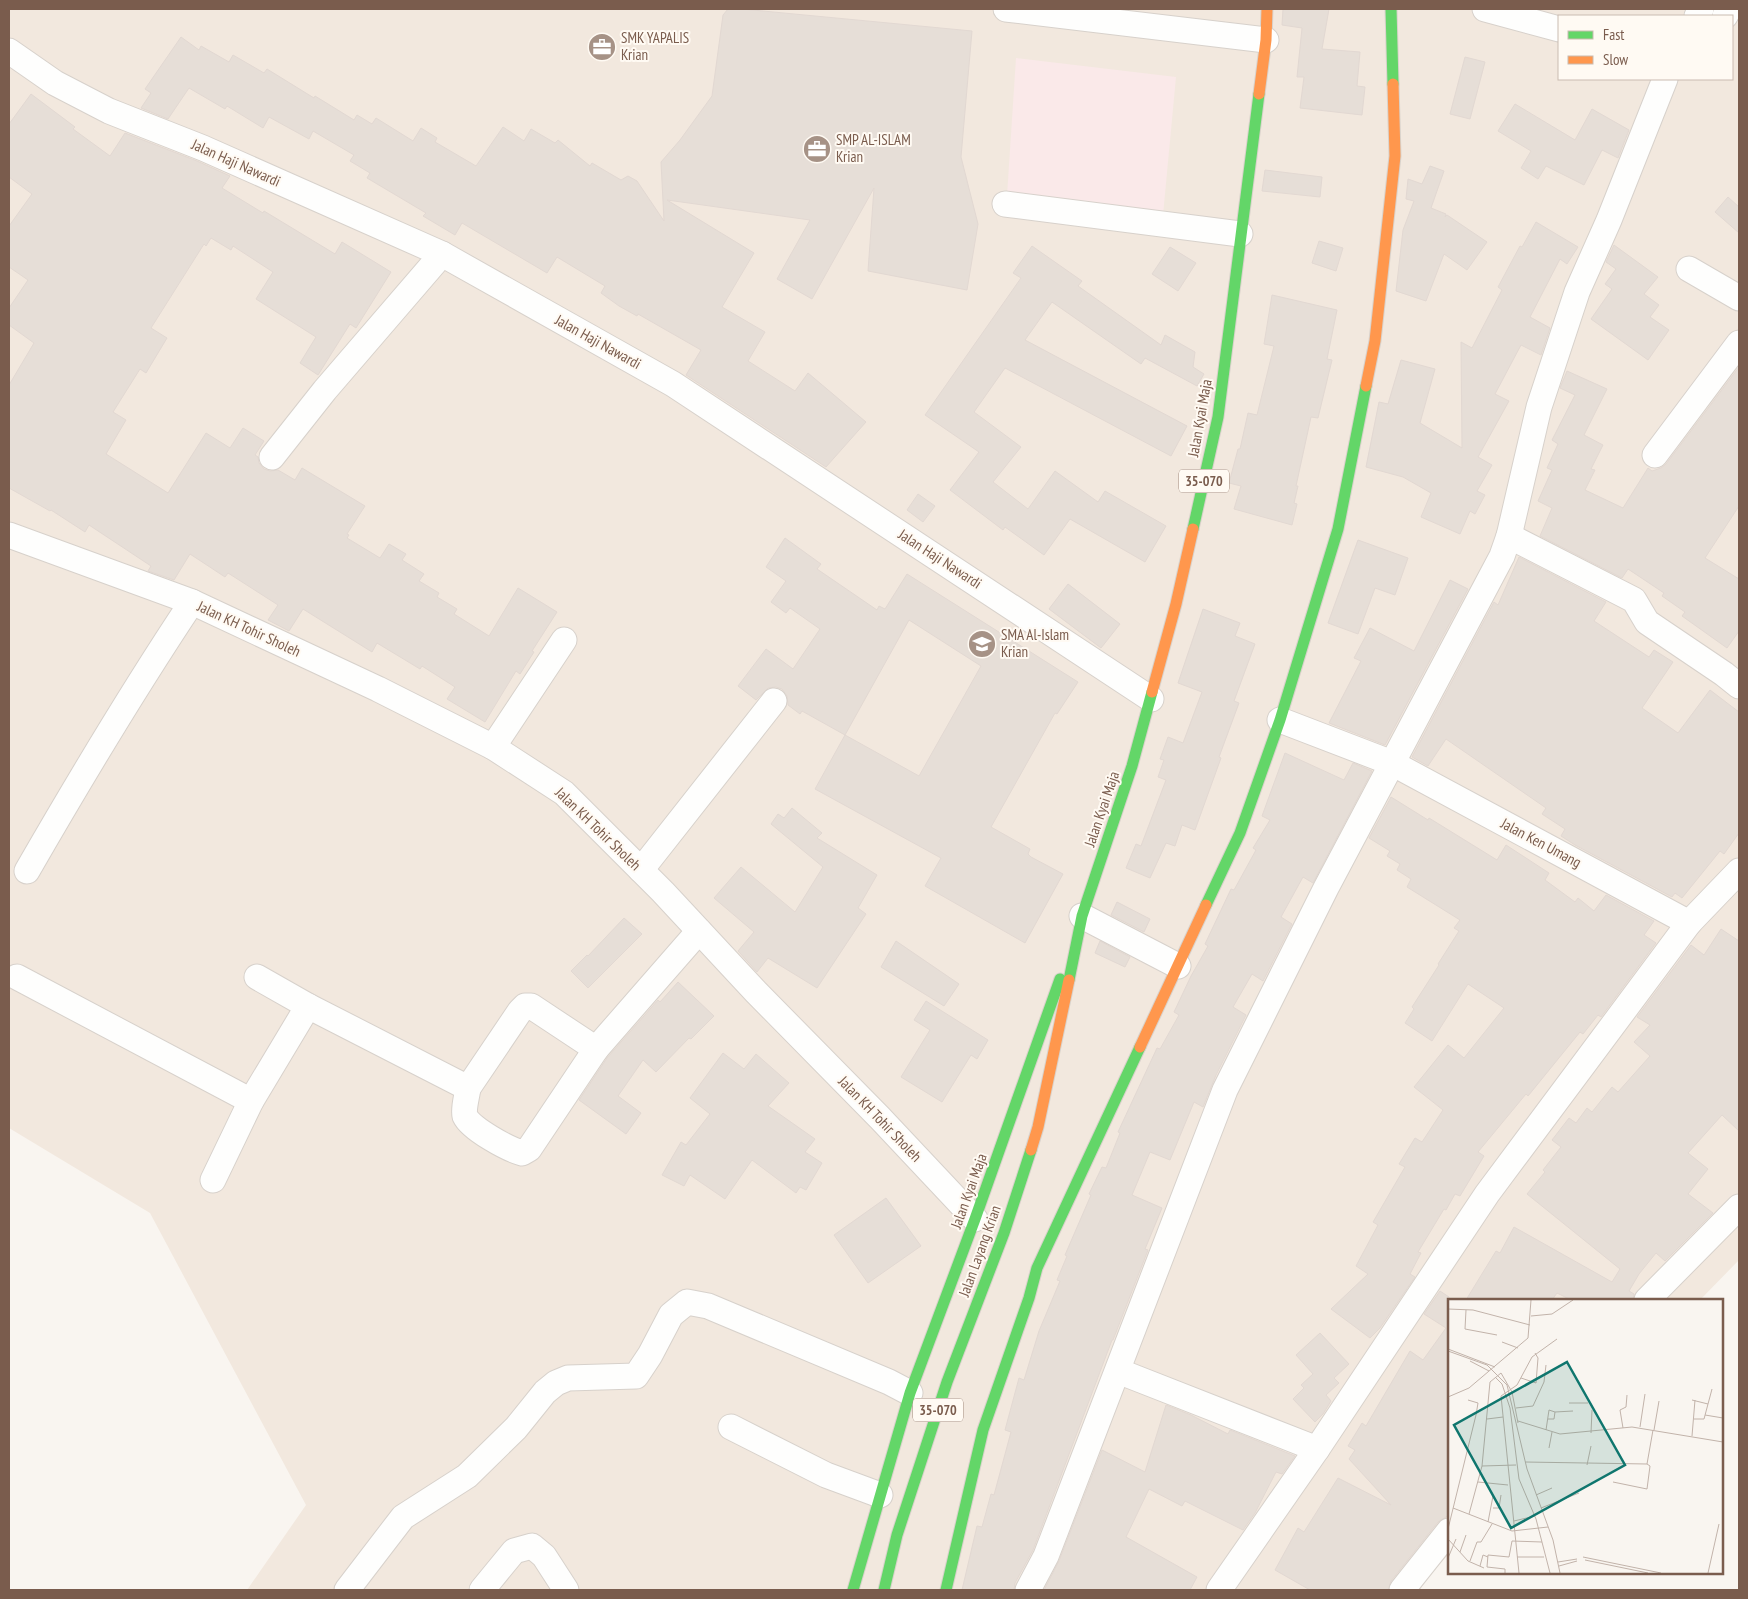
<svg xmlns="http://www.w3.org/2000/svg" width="1748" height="1599" viewBox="0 0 1748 1599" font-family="'PT Sans Narrow',sans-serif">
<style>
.residential{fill:#f2e8de;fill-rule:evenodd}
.medical{fill:#fae9e9}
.building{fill:#e6ded7;stroke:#e2d8d2;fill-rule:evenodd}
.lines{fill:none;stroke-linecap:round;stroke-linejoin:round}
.street-casing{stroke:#d7d1cb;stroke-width:27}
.fast-casing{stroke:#d9d2cb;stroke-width:13}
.slow-casing{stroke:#d9d2cb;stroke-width:13}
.street{stroke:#fefefd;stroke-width:25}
.fast{stroke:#63d668;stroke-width:11}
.slow{stroke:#ff974d;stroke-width:11}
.labels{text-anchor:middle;stroke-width:4;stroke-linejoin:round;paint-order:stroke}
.shield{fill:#fffaf3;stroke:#a28b7f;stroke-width:1}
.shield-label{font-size:14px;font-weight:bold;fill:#7a5c4d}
.poi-label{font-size:15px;fill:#7a5c4d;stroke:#fffaf3;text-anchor:start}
.street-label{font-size:15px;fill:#7a5c4d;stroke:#fffaf3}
.inset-road{fill:none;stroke:#c2b3aa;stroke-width:1}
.view{fill:#0f766e;fill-opacity:0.15;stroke:#0f766e;stroke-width:2.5}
.inset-edge{fill:none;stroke:#7a5c4d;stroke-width:2.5}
</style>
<rect width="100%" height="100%" fill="#f9f5f0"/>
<!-- residential -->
<path class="residential" d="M9,9H1739V1260L1700,1300H1449V1554L1427,1577L1420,1590H247L306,1505L150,1213L9,1128ZM1559,16H1732V79H1559Z"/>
<!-- medical -->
<path class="medical" d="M1016,58L1176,77L1163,215L1007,196Z"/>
<!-- building -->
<g class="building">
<path d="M728,9H742L972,31L961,157L978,224L967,290L868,271L874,188L812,299L777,279L810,220L667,200L754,253L722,307L765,332L748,361L795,391L808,373L866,422L826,467L686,375L701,350L638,314L637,316L619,306L601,293L605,286L557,257L547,273L462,223L455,235L423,216L426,213L367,178L370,173L350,161L354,155L313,131L309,139L269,117L263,128L227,106L225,109L189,88L168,119L141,108L151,93L145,89L181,37L199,50L201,46L229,62L233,55L264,73L267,69L314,98L315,96L354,120L357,115L372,124L376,118L413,141L421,128L437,138L435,142L476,166L503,127L524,141L531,129L555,143L558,140L590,166L592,163L621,180L628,176L637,181L664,221L661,162L680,140L712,96L723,15Z"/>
<path d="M1283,9H1329L1322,49L1360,52L1357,86L1365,87L1362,115L1300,108L1304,77H1297L1302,28L1282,25Z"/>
<path d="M1465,57L1485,62L1470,119L1450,114Z"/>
<path d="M31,94L75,127L73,129L110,156L125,133L197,161L230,176L222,188L263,213L264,211L335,254L342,242L391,272L356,328L350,324L318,375L300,363L316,337L256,299L273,272L233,246L231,250L211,238L206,246L204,244L151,328L167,338L146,373L140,369L113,412L126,420L106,454L168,493L206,433L230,448L243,428L264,441L255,455L258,457L259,463L264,469L270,471L278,470L295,480L302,468L365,506L347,534L349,535L347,538L380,558L389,544L406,554L402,560L424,574L419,581L439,593L437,597L457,609L454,614L489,636L518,588L557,612L532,651L534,652L520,674L516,671L485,722L447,699L455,687L422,666L420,669L377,643L372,652L303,609L289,631L268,620L278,605L228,573L225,577L190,554L174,580L148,571L151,566L89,525L85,532L51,510L50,511L9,488V385L34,343L9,325V308L28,280L9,267V226L32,194L9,177V124Z"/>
<path d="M1515,104L1575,140L1592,109L1629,130L1618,158L1602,150L1584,185L1546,166L1538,179L1521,168L1531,151L1498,131Z"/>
<path d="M1430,166L1444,171L1431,208L1446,214L1445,217L1447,215L1487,242L1467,270L1444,254L1426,301L1396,291L1403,230L1414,201L1406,199L1408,179L1422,184Z"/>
<path d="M1265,170L1322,177L1320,197L1262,191Z"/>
<path d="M1728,197L1739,207V233L1715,212Z"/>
<path d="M1536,222L1578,247L1567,264L1560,259L1530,317L1550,328L1541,355L1521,345L1495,394L1509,401L1478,457L1492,465L1477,491L1485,495L1475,514L1470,511L1460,534L1421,517L1431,493L1403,477L1366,467L1379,402L1388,404L1401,360L1435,369L1420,423L1462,448L1461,342L1472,348L1502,290L1498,287L1520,246L1522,247Z"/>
<path d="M1319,241L1343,248L1336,271L1312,263Z"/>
<path d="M1614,245L1658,277L1644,294L1659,305L1650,317L1669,330L1648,360L1591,319L1612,289L1605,284L1616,269L1606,262Z"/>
<path d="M1032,246L1082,281L1078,286L1161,345L1165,335L1195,352L1193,367L1204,374L1197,386L1145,358L1141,364L1052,302L1025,340L1187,426L1171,456L1005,368L974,412L1021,447L993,482L1028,509L1055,471L1098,502L1105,491L1166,526L1145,562L1070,519L1044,555L1005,527L1003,530L950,490L979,452L925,415L1021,278L1013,273Z"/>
<path d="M1170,247L1196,263L1178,291L1152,274Z"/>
<path d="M1272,295L1337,310L1327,359L1332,360L1318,418L1311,417L1296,486H1298L1294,503L1297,504L1292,525L1234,509L1241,486L1229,483L1238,449H1240L1248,413L1257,415L1274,346L1264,344Z"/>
<path d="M1739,367V506L1705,558L1739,579V631L1727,648L1682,616L1685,612L1662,596L1664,593L1628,569L1622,578L1540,536L1552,508L1538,501L1552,470L1547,468L1558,444L1552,440L1575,395L1560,388L1567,371L1607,389L1584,435L1603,445L1591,469L1595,470L1585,490L1623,508L1648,468L1652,471L1661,468L1666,464Z"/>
<path d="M918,494L935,506L923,522L907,510Z"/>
<path d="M785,538L821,564L817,569L877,610L879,606L885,609L907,574L1078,682L1057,714L1055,713L991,827L1030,849L1028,854L1031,857L1063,874L1025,943L925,886L941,858L815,789L845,735L802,711L800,714L788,705L787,696L782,689L776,687L768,688L756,700L738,686L766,649L793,669L820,629L790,608L786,613L771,602L786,581L766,567ZM909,620L981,666L919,776L845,735Z"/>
<path d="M1358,540L1408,558L1395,595L1375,588L1358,634L1328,623Z"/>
<path d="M1519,557L1606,602L1594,621L1649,657L1654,650L1673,662L1642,708L1678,733L1710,690L1739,712V833L1724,854L1720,851L1682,898L1675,893L1672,897L1575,845L1561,836L1565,829L1542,814L1546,808L1446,739L1428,766L1412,757L1494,602L1498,605Z"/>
<path d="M1450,580L1468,589L1385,745L1329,723L1361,661L1354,658L1370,628L1414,651Z"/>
<path d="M1068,584L1120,624L1101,648L1049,609Z"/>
<path d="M1203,609L1240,623L1235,636L1255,644L1234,701L1239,703L1219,757L1221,758L1195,830L1182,825L1175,846L1166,843L1150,878L1126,868L1136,844L1141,846L1166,780L1158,777L1164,760L1160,759L1168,737L1183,743L1202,692L1178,683Z"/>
<path d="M1285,753L1344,780L1353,763L1372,771L1313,883L1303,877L1281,917L1292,924L1263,981L1252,974L1233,1007L1246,1015L1216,1075L1203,1107L1194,1102L1170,1160L1150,1152L1132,1195L1162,1208L1145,1249L1148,1250L1113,1340H1112L1033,1550L1015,1583L1014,1590H962L977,1526L982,1527L991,1494L994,1495L1011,1432L1005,1430L1019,1378L1024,1380L1039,1331L1060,1281L1057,1280L1067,1256L1065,1255L1091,1195L1089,1194L1102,1167L1106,1168L1120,1133L1118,1132L1157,1048L1160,1049L1179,1015L1174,1012L1191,976L1208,946L1205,944L1231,889L1234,890L1256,850L1253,848L1270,820L1262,816Z"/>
<path d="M1391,797L1428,820L1429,818L1497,860L1506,845L1549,873L1545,880L1575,902L1578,898L1594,911L1606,895L1654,921L1644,935L1656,943L1601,1017L1598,1015L1583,1034L1580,1032L1528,1096L1526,1094L1478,1152L1484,1156L1460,1196L1455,1194L1446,1210L1444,1209L1418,1252L1421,1253L1410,1274L1415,1277L1380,1328L1370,1338L1331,1309L1368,1274L1356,1266L1378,1225L1373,1222L1405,1167L1399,1164L1415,1138L1422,1142L1443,1110L1414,1087L1448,1045L1464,1058L1504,1008L1468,984L1432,1041L1405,1023L1414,1009L1412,1007L1439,965L1438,964L1459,931L1454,928L1460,920L1407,887L1411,879L1397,870L1400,864L1387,856L1390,851L1369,838Z"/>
<path d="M792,808L822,833L817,838L877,875L858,908L866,914L817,988L768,958L757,972L738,951L754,932L714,898L741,867L795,912L823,867L771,824L778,814L784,818Z"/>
<path d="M1117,902L1150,919L1144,932L1111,915Z"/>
<path d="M624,918L642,934L588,988L571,971L587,955L588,956Z"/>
<path d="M1721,929L1739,941V1131L1722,1115L1688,1153L1708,1169L1688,1194L1713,1213L1665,1261L1656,1253L1639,1274L1629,1291L1634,1294L1633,1300H1571L1557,1293L1552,1300H1466L1496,1251L1500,1253L1514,1227L1612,1282L1620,1269L1527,1194L1545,1172L1543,1170L1561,1147L1552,1140L1569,1118L1576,1123L1587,1108L1592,1112L1612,1087L1618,1092L1650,1056L1634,1042L1650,1025L1637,1017L1691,945L1704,955Z"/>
<path d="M896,941L959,984L944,1006L881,967Z"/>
<path d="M1100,941L1130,957L1125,967L1095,953Z"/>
<path d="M678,982L714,1016L691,1039L689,1038L656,1072L643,1060L618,1096L641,1113L626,1134L579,1100L607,1058L658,1000L660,1002Z"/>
<path d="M926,1001L988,1040L977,1059L971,1055L942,1102L901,1077L930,1030L914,1020Z"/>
<path d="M723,1053L744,1069L756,1054L789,1083L768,1106L815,1139L805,1152L822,1163L806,1190L800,1187L796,1193L752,1160L725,1199L690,1175L684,1186L662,1175L681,1142L686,1145L710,1114L690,1098Z"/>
<path d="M886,1198L921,1246L868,1283L834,1235Z"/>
<path d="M1440,1291L1449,1297V1515L1438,1522L1391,1581L1388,1590H1310L1275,1570L1298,1528L1304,1532L1338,1478L1391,1505L1349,1459L1355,1450L1348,1446L1362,1423L1366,1426L1410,1351L1423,1360L1446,1328L1424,1314Z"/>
<path d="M1320,1333L1349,1364L1334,1378L1339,1383L1326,1395L1331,1401L1323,1414L1315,1422L1293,1399L1304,1388L1301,1385L1313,1374L1296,1355Z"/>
<path d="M1166,1405L1191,1415L1228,1434L1230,1430L1295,1456L1282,1474L1276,1472L1255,1513L1243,1530L1185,1501L1182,1506L1149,1489L1126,1537L1197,1577L1190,1590H1044L1059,1561L1102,1450L1145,1472Z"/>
</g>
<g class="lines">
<defs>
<g id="street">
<path d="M1006,9L1266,40"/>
<path d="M1485,9L1559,29"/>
<path d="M1697,16L1701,9"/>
<path d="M1725,16L1729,9"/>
<path d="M9,51L55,83L109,111L203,148L442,254L673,384L1151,699"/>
<path d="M1005,204L1240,234"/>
<path d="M1689,269L1739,298"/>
<path d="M1655,455L1739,343"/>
<path d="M272,457L325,390L442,254"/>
<path d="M9,535L192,602L378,689L493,747L564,793L663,892L756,992L880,1118L975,1219"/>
<path d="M1509,536L1634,600L1647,622L1724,674L1739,686"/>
<path d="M1280,720L1392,763L1689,923"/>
<path d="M493,747L564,640"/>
<path d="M641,870L774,701"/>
<path d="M27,871C80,779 134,689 192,602"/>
<path d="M1082,916L1178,966"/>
<path d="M17,977L251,1101"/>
<path d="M257,977L308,1006L468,1088L520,1011L525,1006H531L596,1049"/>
<path d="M468,1088C467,1096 463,1109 465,1116C471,1129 508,1149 522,1153L529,1149L596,1049L699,931"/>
<path d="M213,1180L251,1101L308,1006"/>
<path d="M1647,1300L1739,1207"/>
<path d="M1118,1371L1317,1449"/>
<path d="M731,1427L826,1475L880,1495"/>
<path d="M347,1590L403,1517L467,1476L516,1428L545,1392L556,1383L568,1378L636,1376L650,1355L671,1315L687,1302L708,1306L889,1382L910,1393"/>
<path d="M482,1590L514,1551L532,1546L544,1556L566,1590"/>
<path d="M1028,1590L1046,1556L1225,1090L1326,888L1502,556L1509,536L1539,407L1577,292L1609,220L1665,79"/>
<path d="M1219,1590L1317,1449L1487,1194L1689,923L1739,871"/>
<path d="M1402,1590L1449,1531"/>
</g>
<g id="fast">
<path d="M1391,9L1393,84"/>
<path d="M1193,529L1218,417L1259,94"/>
<path d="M1206,905L1240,833L1280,720L1338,529L1366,386"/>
<path d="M1069,980L1082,916L1132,766L1152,692"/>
<path d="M853,1590L910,1393L975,1219L1060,979"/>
<path d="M884,1590L897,1535L947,1382L1004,1233L1031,1150"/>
<path d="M946,1590L983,1430L1029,1298L1037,1268L1140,1047"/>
</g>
<g id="slow">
<path d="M1259,94L1266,40L1267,9"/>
<path d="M1366,386L1375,341L1395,156L1393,84"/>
<path d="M1152,692L1176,604L1193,529"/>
<path d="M1140,1047L1206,905"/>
<path d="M1031,1150L1038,1127L1069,980"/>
</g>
</defs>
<!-- street casing -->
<use href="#street" class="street-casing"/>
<!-- fast casing -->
<use href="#fast" class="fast-casing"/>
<!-- slow casing -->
<use href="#slow" class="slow-casing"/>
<!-- street -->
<use href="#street" class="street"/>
<!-- fast -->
<use href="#fast" class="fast"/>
<!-- slow -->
<use href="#slow" class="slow"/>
</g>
<!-- icons -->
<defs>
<symbol id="office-disc" viewBox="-11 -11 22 22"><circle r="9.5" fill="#a69286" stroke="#fffaf3"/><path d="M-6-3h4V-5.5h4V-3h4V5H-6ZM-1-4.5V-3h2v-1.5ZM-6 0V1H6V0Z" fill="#fff"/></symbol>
<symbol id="school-disc" viewBox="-11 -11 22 22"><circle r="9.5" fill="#a69286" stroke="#fffaf3"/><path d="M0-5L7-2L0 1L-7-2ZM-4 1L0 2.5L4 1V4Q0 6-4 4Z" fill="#fff"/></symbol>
</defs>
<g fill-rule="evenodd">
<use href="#office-disc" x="586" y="31" width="32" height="32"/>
<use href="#office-disc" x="801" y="133" width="32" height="32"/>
<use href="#school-disc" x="966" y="628" width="32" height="32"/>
</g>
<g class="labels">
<!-- shield labels -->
<g class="shield">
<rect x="1179" y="469.5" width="50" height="23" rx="4"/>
<rect x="913" y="1398.5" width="50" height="23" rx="4"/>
</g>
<g class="shield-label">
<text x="1204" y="486">35-070</text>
<text x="938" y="1415">35-070</text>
</g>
<!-- poi labels -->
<g class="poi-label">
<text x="621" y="43">SMK YAPALIS<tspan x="621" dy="17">Krian</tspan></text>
<text x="836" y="145">SMP AL-ISLAM<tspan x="836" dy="17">Krian</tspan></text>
<text x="1001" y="640">SMA Al-Islam<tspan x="1001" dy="17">Krian</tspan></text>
</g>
<!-- street labels -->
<g class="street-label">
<text transform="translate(236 163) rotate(24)" y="5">Jalan Haji Nawardi</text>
<text transform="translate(598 342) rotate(29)" y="5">Jalan Haji Nawardi</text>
<text transform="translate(1200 418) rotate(-80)" y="5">Jalan Kyai Maja</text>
<text transform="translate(940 559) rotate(33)" y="5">Jalan Haji Nawardi</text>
<text transform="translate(249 629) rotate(25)" y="5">Jalan KH Tohir Sholeh</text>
<text transform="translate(1102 809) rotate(-71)" y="5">Jalan Kyai Maja</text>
<text transform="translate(598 829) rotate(44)" y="5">Jalan KH Tohir Sholeh</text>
<text transform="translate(1541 843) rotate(28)" y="5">Jalan Ken Umang</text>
<text transform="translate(880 1119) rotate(46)" y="5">Jalan KH Tohir Sholeh</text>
<text transform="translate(969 1191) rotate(-70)" y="5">Jalan Kyai Maja</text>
<text transform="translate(980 1251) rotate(-70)" y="5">Jalan Layang Krian</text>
</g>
</g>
<!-- overview -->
<g transform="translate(1448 1299)">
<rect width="275" height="275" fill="#f9f5f0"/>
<path class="inset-road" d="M0,10L25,11L82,26M18,11L17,30L49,36M83,17L104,15L125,1M54,43L70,49M0,50L47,68M0,52L39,66L59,86L79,170L105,241L112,274M22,62L41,72M47,78L54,85L62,109L71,180L88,220L102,274M73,79L88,84L90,59L87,54M0,98L21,89L80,39L83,1M244,101L260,105M121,104H140M68,109L85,107L96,83L98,66M257,116L275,119M39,120L55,118M100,120H106L107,113L125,112M246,120H256L264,90M70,122L112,135L184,128L275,143M192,128L197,95M175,129L172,111L178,108L179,96M98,131L101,111L107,113M206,131L211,102M143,134L144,111M244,137L247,101M101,149L104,133M77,163L199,165M139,166L143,147M34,167L68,166M30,183L60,186M165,183L199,190L202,167L199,165L205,131M88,196L104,189M5,209L64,232L100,228M45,209H51L53,196M93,209L131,194M21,215L34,167L42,83L53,74L64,93L70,124M66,222L87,217M40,223L45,197M0,230L28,116L30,104L20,101M0,240L20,262L36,269M12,253L18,236M69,258H96M135,258L213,274M0,259L8,240M137,261L200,274M22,262L29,243H33L44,225M110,263L129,260M32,267L35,256L40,258M111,267L129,262M57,274V270L39,268L40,256L61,258L64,242L94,243M71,274L53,97L69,86L84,58L109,40M260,274L271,225"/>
<path class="view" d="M119,63L177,166L63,229L6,126Z"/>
<rect width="275" height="275" class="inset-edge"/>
</g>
<!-- border -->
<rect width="1748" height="1599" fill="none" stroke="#7a5c4d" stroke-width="20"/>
<!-- legend -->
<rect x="1558" y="15" width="175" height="65" fill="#fffaf3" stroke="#cabbb1"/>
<rect x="1568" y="31" width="25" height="8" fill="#63d668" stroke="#cabbb1"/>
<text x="1603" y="40" font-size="15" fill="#7a5c4d">Fast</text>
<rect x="1568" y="56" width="25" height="8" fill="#ff974d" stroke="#cabbb1"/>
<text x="1603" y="65" font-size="15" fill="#7a5c4d">Slow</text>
</svg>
